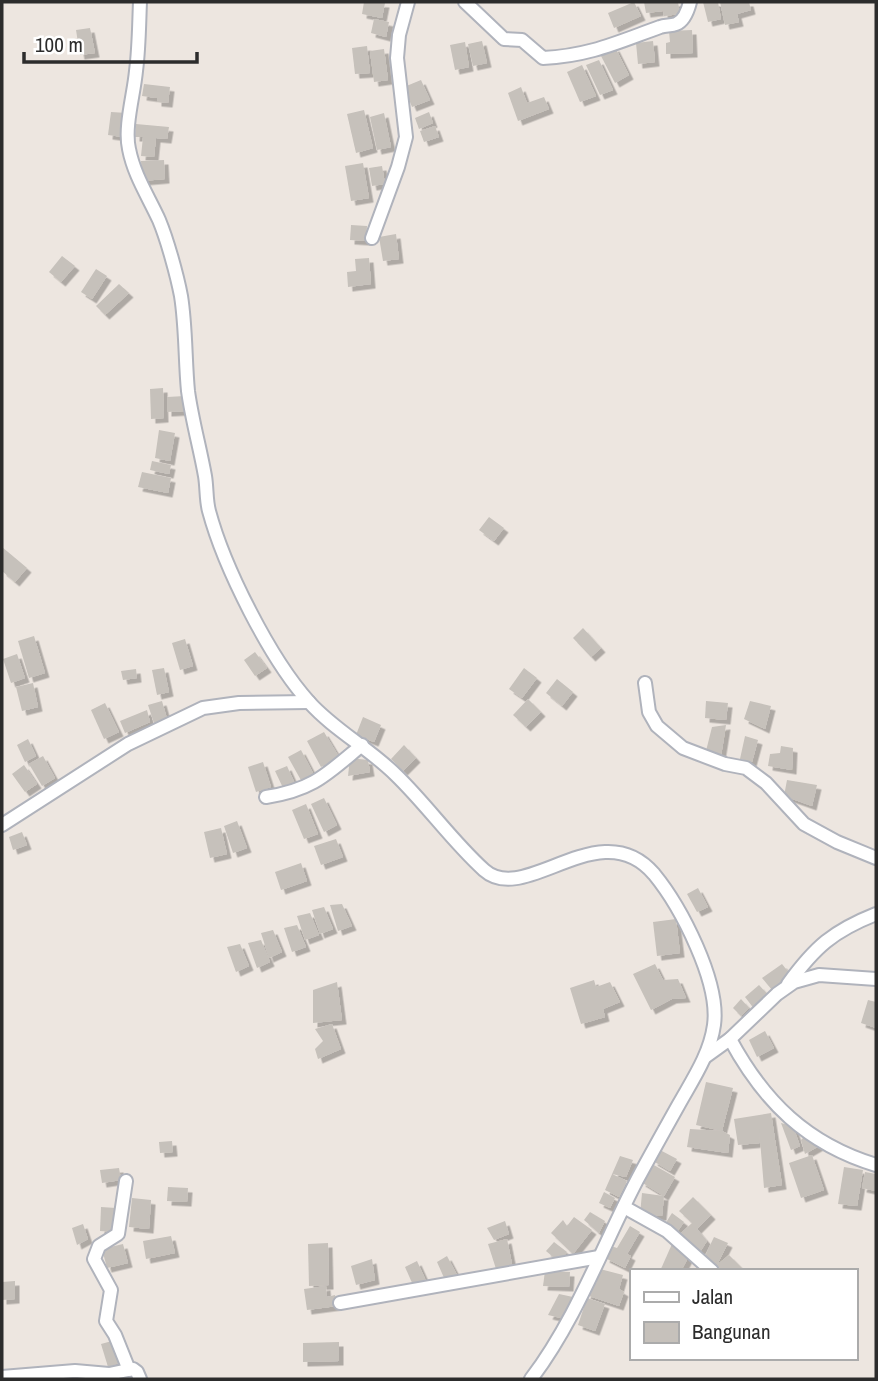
<svg xmlns="http://www.w3.org/2000/svg" width="878" height="1381" viewBox="0 0 878 1381" font-family="'Archivo Narrow',sans-serif">
<style>
.building{fill:#c6c1bb;filter:url(#shadow)}
.lines{fill:none;stroke-linecap:round;stroke-linejoin:round}
.street-casing{stroke:#b0b3bc;stroke-width:16}
.street{stroke:#fff;stroke-width:12}
</style>
<defs>
<filter id="shadow"><feDropShadow dx="4.5" dy="4.5" stdDeviation="0" flood-color="#0004"/></filter>
</defs>
<rect width="100%" height="100%" fill="#ede6e0"/>
<!-- building -->
<g class="building">
<path d="M364,2L385,3L382,18L362,14Z"/>
<path d="M634,2L641,16L614,28L608,13Z"/>
<path d="M644,2H678L680,14L664,16L663,11L646,13Z"/>
<path d="M703,2H718L721,19L708,22Z"/>
<path d="M720,2H749L751,10L737,14L739,22L725,25Z"/>
<path d="M374,19L389,22L386,37L371,33Z"/>
<path d="M90,28L95,53L80,55L76,30Z"/>
<path d="M692,30L693,53L666,54V43L670,42L669,31Z"/>
<path d="M482,41L487,63L473,66L468,44Z"/>
<path d="M653,41L655,62L638,64L636,43Z"/>
<path d="M465,42L469,67L455,70L450,45Z"/>
<path d="M367,46L370,73L355,74L352,48Z"/>
<path d="M615,47L629,75L615,83L600,54Z"/>
<path d="M384,49L388,80L374,82L370,51Z"/>
<path d="M599,60L613,90L600,95L586,65Z"/>
<path d="M582,65L596,96L580,102L567,72Z"/>
<path d="M421,80L430,100L412,107L404,87Z"/>
<path d="M144,84L170,87L168,103L157,102V98L142,96Z"/>
<path d="M521,87L527,103L544,97L549,109L518,121L508,93Z"/>
<path d="M364,110L373,148L356,153L347,114Z"/>
<path d="M111,112L127,113L123,137L108,135Z"/>
<path d="M429,112L433,123L419,129L415,118Z"/>
<path d="M384,113L391,147L377,150L370,117Z"/>
<path d="M136,124L169,127L167,139L156,138L154,157L141,156L143,137H135Z"/>
<path d="M435,126L439,137L424,142L420,131Z"/>
<path d="M164,160L165,179L142,181L141,161Z"/>
<path d="M363,163L369,198L351,201L345,166Z"/>
<path d="M382,166L385,184L372,186L369,168Z"/>
<path d="M351,225L367,226L366,241L350,240Z"/>
<path d="M396,234L399,259L383,261L379,237Z"/>
<path d="M62,256L75,266L61,282L49,272Z"/>
<path d="M369,258L371,284L348,287L347,272L356,271L355,259Z"/>
<path d="M96,269L107,276L92,299L81,292Z"/>
<path d="M119,284L129,293L105,315L96,306Z"/>
<path d="M163,388L164,418L151,419L150,389Z"/>
<path d="M185,396V411L167,412V397Z"/>
<path d="M159,430L175,433L170,461L155,458Z"/>
<path d="M152,461L171,465L169,474L150,470Z"/>
<path d="M142,472L171,478L168,493L138,487Z"/>
<path d="M489,517L504,528L494,541L479,530Z"/>
<path d="M2,547L27,568L15,582L2,571Z"/>
<path d="M583,628L601,648L591,657L573,638Z"/>
<path d="M34,636L45,673L29,678L18,641Z"/>
<path d="M185,639L193,666L180,670L172,643Z"/>
<path d="M255,652L267,668L255,676L244,660Z"/>
<path d="M17,654L25,678L11,683L3,659Z"/>
<path d="M164,668L169,692L157,695L152,670Z"/>
<path d="M524,668L537,678L522,698L509,689Z"/>
<path d="M136,669L137,678L123,680L121,671Z"/>
<path d="M557,679L573,692L562,706L546,693Z"/>
<path d="M33,683L38,707L22,711L16,687Z"/>
<path d="M528,699L541,712L526,727L513,715Z"/>
<path d="M162,701L167,719L154,723L148,705Z"/>
<path d="M706,701L728,703L726,720L705,718Z"/>
<path d="M750,701L771,706L765,729L744,719Z"/>
<path d="M105,703L119,732L104,739L91,710Z"/>
<path d="M147,710L150,722L125,733L120,721Z"/>
<path d="M363,717L381,725L374,742L356,735Z"/>
<path d="M726,725L721,756L706,751L712,727Z"/>
<path d="M324,732L339,757L321,767L307,741Z"/>
<path d="M745,736L758,740L752,762L740,759Z"/>
<path d="M28,739L36,756L25,762L17,745Z"/>
<path d="M404,745L416,758L403,771L391,759Z"/>
<path d="M781,746L793,748L792,770L768,766L770,754L780,753Z"/>
<path d="M301,750L314,775L302,782L288,757Z"/>
<path d="M43,756L55,778L42,786L29,764Z"/>
<path d="M350,758L368,760L370,772L348,776Z"/>
<path d="M263,762L271,787L256,792L248,767Z"/>
<path d="M24,765L37,784L25,792L12,774Z"/>
<path d="M287,766L295,784L284,790L275,771Z"/>
<path d="M787,780L817,785L812,806L784,796Z"/>
<path d="M324,798L337,825L324,832L311,804Z"/>
<path d="M306,804L318,834L304,839L292,810Z"/>
<path d="M237,821L247,848L233,853L224,826Z"/>
<path d="M221,828L227,854L210,858L204,832Z"/>
<path d="M22,832L27,845L13,850L9,837Z"/>
<path d="M336,839L343,857L321,865L314,846Z"/>
<path d="M301,863L307,881L281,890L275,872Z"/>
<path d="M698,888L708,907L697,912L687,894Z"/>
<path d="M342,904L352,926L338,931L330,905Z"/>
<path d="M324,907L333,929L320,934L312,910Z"/>
<path d="M310,913L319,935L305,940L297,916Z"/>
<path d="M676,919L680,953L657,956L653,922Z"/>
<path d="M297,925L306,947L292,952L284,928Z"/>
<path d="M273,930L282,952L269,958L261,933Z"/>
<path d="M261,940L270,962L257,968L248,943Z"/>
<path d="M240,944L249,966L236,972L227,947Z"/>
<path d="M655,964L663,980L678,979L686,998L672,999L651,1010L633,974Z"/>
<path d="M782,964L790,974L773,991L762,978Z"/>
<path d="M594,980L596,987L610,982L620,1002L603,1009L605,1017L581,1024L570,988Z"/>
<path d="M337,982L342,1020L313,1023V990Z"/>
<path d="M759,985L769,996L755,1010L745,997Z"/>
<path d="M741,999L749,1008L741,1016L733,1008Z"/>
<path d="M868,1000L876,1002V1028L861,1023Z"/>
<path d="M332,1024L341,1049L318,1059L315,1049L323,1041L315,1029Z"/>
<path d="M765,1031L774,1048L757,1057L749,1040Z"/>
<path d="M706,1082L733,1088L722,1131L730,1135L728,1153L687,1147L690,1129L722,1131L696,1125Z"/>
<path d="M771,1113L782,1185L764,1188L759,1128L760,1143L738,1145L734,1119Z"/>
<path d="M781,1123L793,1126L800,1146L791,1150Z"/>
<path d="M804,1137L819,1146L805,1154L801,1140Z"/>
<path d="M172,1141L173,1152L160,1153L159,1142Z"/>
<path d="M660,1150L677,1159L670,1171L653,1161Z"/>
<path d="M812,1155L824,1190L801,1198L789,1163Z"/>
<path d="M620,1156L633,1160L626,1177L612,1174L627,1181L619,1197L605,1190Z"/>
<path d="M652,1164L675,1177L664,1196L641,1182Z"/>
<path d="M844,1167L863,1170L857,1206L838,1204Z"/>
<path d="M119,1168L121,1180L102,1183L100,1170Z"/>
<path d="M865,1172L876,1174V1191L862,1188Z"/>
<path d="M168,1187L188,1188L187,1202L167,1201Z"/>
<path d="M604,1192L615,1198L610,1208L599,1203Z"/>
<path d="M642,1193L664,1196L662,1216L640,1215Z"/>
<path d="M693,1197L711,1215L697,1229L707,1241L698,1255L680,1234L692,1223L679,1211Z"/>
<path d="M132,1198L151,1200L149,1229L129,1227Z"/>
<path d="M101,1207L116,1208L114,1232L100,1231Z"/>
<path d="M590,1212L605,1221L599,1233L584,1220Z"/>
<path d="M672,1213L684,1222L677,1232L665,1224Z"/>
<path d="M574,1217L592,1230L573,1254L551,1233L563,1220L567,1226Z"/>
<path d="M505,1221L509,1234L494,1240L487,1228Z"/>
<path d="M83,1224L88,1239L77,1245L72,1228Z"/>
<path d="M630,1226L640,1232L627,1254L631,1256L625,1268L605,1258L611,1246L617,1248Z"/>
<path d="M171,1236L175,1253L146,1259L143,1241Z"/>
<path d="M714,1237L728,1243L717,1265L704,1258Z"/>
<path d="M507,1239L513,1269L497,1272L488,1244Z"/>
<path d="M554,1242L567,1252L559,1262L546,1251Z"/>
<path d="M328,1243L329,1285L309,1286L308,1244Z"/>
<path d="M123,1244L128,1263L107,1268L102,1249Z"/>
<path d="M672,1244L690,1254L681,1271H660Z"/>
<path d="M729,1255L745,1271H723L717,1265Z"/>
<path d="M447,1256L457,1275L445,1280L437,1262Z"/>
<path d="M372,1259L375,1280L356,1285L351,1266Z"/>
<path d="M417,1261L426,1281L413,1285L405,1267Z"/>
<path d="M600,1269L623,1275L619,1289L624,1292L619,1306L586,1295L591,1280L596,1283Z"/>
<path d="M545,1271L570,1272L569,1287L543,1286Z"/>
<path d="M15,1281V1299L2,1300V1282Z"/>
<path d="M326,1286L327,1297L335,1295L337,1306L307,1310L304,1289Z"/>
<path d="M559,1294L573,1297L561,1318L548,1315Z"/>
<path d="M587,1298L605,1304L595,1331L578,1325Z"/>
<path d="M112,1341L119,1363L108,1367L101,1344Z"/>
<path d="M339,1342V1361L303,1362V1343Z"/>
</g>
<g class="lines">
<defs>
<g id="street">
<path d="M140,2C139,25 139,48 136,71C134,94 124,127 129,149C134,175 148,196 159,220C167,239 177,275 181,296C186,327 185,360 188,391C192,420 200,448 205,476C207,488 206,500 209,511C224,567 270,659 309,702C334,730 369,748 396,775C427,805 452,841 484,870C525,907 600,811 654,874C681,907 720,982 714,1025C710,1054 693,1079 679,1104C665,1129 651,1154 637,1180C603,1245 576,1320 531,1379"/>
<path d="M465,2L504,39L522,40L543,58C589,56 618,42 660,27C665,25 671,26 676,24C684,21 688,10 690,2"/>
<path d="M372,238L398,167L406,137L397,58L399,35L408,2"/>
<path d="M645,683L649,712L657,726L683,748L725,764L746,768L766,783L804,824L837,842L876,858"/>
<path d="M266,797C313,790 327,774 362,745"/>
<path d="M2,825L128,744L203,708L239,703L309,702"/>
<path d="M788,984C815,947 833,931 876,914"/>
<path d="M730,1039C764,1102 807,1144 876,1165"/>
<path d="M705,1057L730,1039L777,994L794,982L819,975L876,979"/>
<path d="M126,1181L118,1234L99,1246L94,1259L111,1290L106,1321L115,1335L129,1370"/>
<path d="M624,1207L667,1231L712,1271"/>
<path d="M340,1303L599,1257"/>
<path d="M2,1377L75,1371L109,1374L133,1369L137,1372L140,1379"/>
</g>
</defs>
<!-- street casing -->
<use href="#street" class="street-casing"/>
<!-- street -->
<use href="#street" class="street"/>
</g>
<!-- border -->
<rect width="878" height="1381" fill="none" stroke="#2c2c2c" stroke-width="7"/>
<!-- legend -->
<rect x="630" y="1269" width="228" height="91" fill="#ffffff" stroke="#ababab" stroke-width="2"/>
<rect x="644" y="1292" width="35" height="10" fill="#ffffff" stroke="#ababab" stroke-width="2"/>
<text x="692" y="1304" font-size="21" fill="#2c2c2c">Jalan</text>
<rect x="644" y="1322" width="35" height="21" fill="#c6c1bb" stroke="#ababab" stroke-width="2"/>
<text x="692" y="1339" font-size="21" fill="#2c2c2c">Bangunan</text>
<!-- scale -->
<path d="M24 52v10h173v-10" fill="none" stroke="#2c2c2c" stroke-width="3.5"/>
<text x="35" y="52" font-size="21" fill="#2c2c2c" stroke="#ffffff" stroke-width="5" paint-order="stroke">100 m</text>
</svg>
